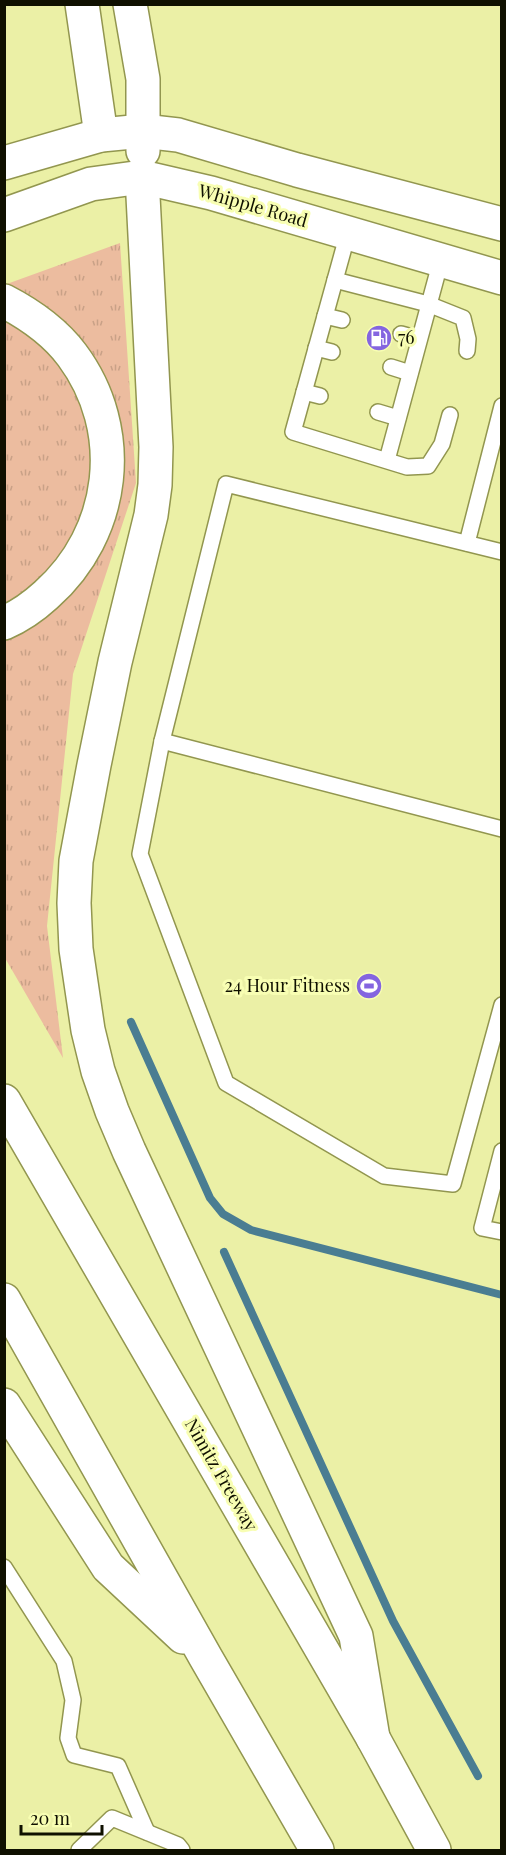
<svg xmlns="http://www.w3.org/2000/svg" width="506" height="1855" viewBox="0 0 506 1855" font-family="'Playfair Display',serif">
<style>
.grass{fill:url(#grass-tufts)}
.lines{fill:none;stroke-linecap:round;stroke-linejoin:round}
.stream{stroke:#4a7d92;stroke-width:8}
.lane-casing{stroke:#92964f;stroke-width:18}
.secondary-casing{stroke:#92964f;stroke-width:36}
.highway-casing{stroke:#92964f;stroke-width:36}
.lane{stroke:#fff;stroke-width:15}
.secondary{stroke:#fff;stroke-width:33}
.highway{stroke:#fff;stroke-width:33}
.labels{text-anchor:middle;stroke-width:6;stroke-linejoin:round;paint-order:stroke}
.street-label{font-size:18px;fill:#0f1000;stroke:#f8feb3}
.poi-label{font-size:18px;fill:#0f1000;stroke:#f8feb3;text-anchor:start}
</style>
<defs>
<pattern id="grass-tufts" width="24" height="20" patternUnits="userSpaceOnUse" patternTransform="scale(1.5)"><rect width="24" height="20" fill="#ecbc9f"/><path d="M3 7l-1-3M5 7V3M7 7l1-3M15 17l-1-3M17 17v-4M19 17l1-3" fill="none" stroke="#c9a187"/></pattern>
</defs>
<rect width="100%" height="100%" fill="#ebf0a6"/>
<!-- grass -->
<path class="grass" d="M120,243L136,483L73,674L47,926L63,1058L5,958L4,285Z"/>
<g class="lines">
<!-- stream -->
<g class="stream">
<path d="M131,1022L210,1198L223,1214L251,1230L502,1295"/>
<path d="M224,1252L393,1621L478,1776"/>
</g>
<defs>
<g id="lane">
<path d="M348,233L293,432L407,467L428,466L442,444L450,415"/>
<path d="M335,280L428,304L463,318L468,339L467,351"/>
<path d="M325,316L342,320"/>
<path d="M401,334L419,339"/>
<path d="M316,348L332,352"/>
<path d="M391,367L410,373"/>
<path d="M304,392L320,396"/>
<path d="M378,412L398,418"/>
<path d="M387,460L441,260"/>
<path d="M467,543L502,406"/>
<path d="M502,552L226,484L162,741L502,829"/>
<path d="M162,741L140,854L226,1083L384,1176L453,1184L502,1005"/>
<path d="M502,1151L482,1228L502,1232"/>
<path d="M4,1567L64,1661L73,1700L68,1738L74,1755L118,1766L147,1832"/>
<path d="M79,1850L112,1818L178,1845L182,1850"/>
</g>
<g id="secondary">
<path d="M82,4L101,135"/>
<path d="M130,4L143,79V151"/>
<path d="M4,163L101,135L143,131L178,135L297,170L502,224"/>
<path d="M4,215L91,184L142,177L211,193L502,278"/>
</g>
<g id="highway">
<path d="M142,177L156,447L155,485L151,515L115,662L94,765L76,861L74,903L76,949L88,1030L98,1071L112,1111L129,1151L356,1636L373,1738"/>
<path d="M4,301C31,315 54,331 72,355C128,430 116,533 46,595C34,606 20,616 4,623"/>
<path d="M4,1101L373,1738L434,1850"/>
<path d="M4,1300L206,1658L317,1850"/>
<path d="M4,1405L108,1567L183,1637"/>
</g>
</defs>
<!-- lane casing -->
<use href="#lane" class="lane-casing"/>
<!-- secondary casing -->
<use href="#secondary" class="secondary-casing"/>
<!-- highway casing -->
<use href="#highway" class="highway-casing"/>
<!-- lane -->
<use href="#lane" class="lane"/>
<!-- secondary -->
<use href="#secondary" class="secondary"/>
<!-- highway -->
<use href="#highway" class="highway"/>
</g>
<!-- icons -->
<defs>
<symbol id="fuel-disc" viewBox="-11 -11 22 22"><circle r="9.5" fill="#8465e0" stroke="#f8feb3"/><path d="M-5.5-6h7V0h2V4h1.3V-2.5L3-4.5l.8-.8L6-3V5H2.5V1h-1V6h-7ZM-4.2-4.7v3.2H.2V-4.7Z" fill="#fff"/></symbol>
<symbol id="stadium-disc" viewBox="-11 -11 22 22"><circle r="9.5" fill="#8465e0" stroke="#f8feb3"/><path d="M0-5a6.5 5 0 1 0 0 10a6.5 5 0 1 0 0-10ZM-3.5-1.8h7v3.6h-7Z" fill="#fff"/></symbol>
</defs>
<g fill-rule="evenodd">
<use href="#fuel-disc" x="364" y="323" width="30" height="30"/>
<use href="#stadium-disc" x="354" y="971" width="30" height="30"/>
</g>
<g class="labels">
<!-- street labels -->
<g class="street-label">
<text transform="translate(253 206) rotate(16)" y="6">Whipple Road</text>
<text transform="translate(221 1475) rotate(60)" y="6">Nimitz Freeway</text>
</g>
<!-- poi labels -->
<g class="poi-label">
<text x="398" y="344">76</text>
<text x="350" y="992" text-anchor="end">24 Hour Fitness</text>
</g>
</g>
<!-- border -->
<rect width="506" height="1855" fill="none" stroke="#0f1000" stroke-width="12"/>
<!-- scale -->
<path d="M21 1825v9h81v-9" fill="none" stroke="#0f1000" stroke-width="3"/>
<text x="30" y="1825" font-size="18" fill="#0f1000" stroke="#f8feb3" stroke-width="4.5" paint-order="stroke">20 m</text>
</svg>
